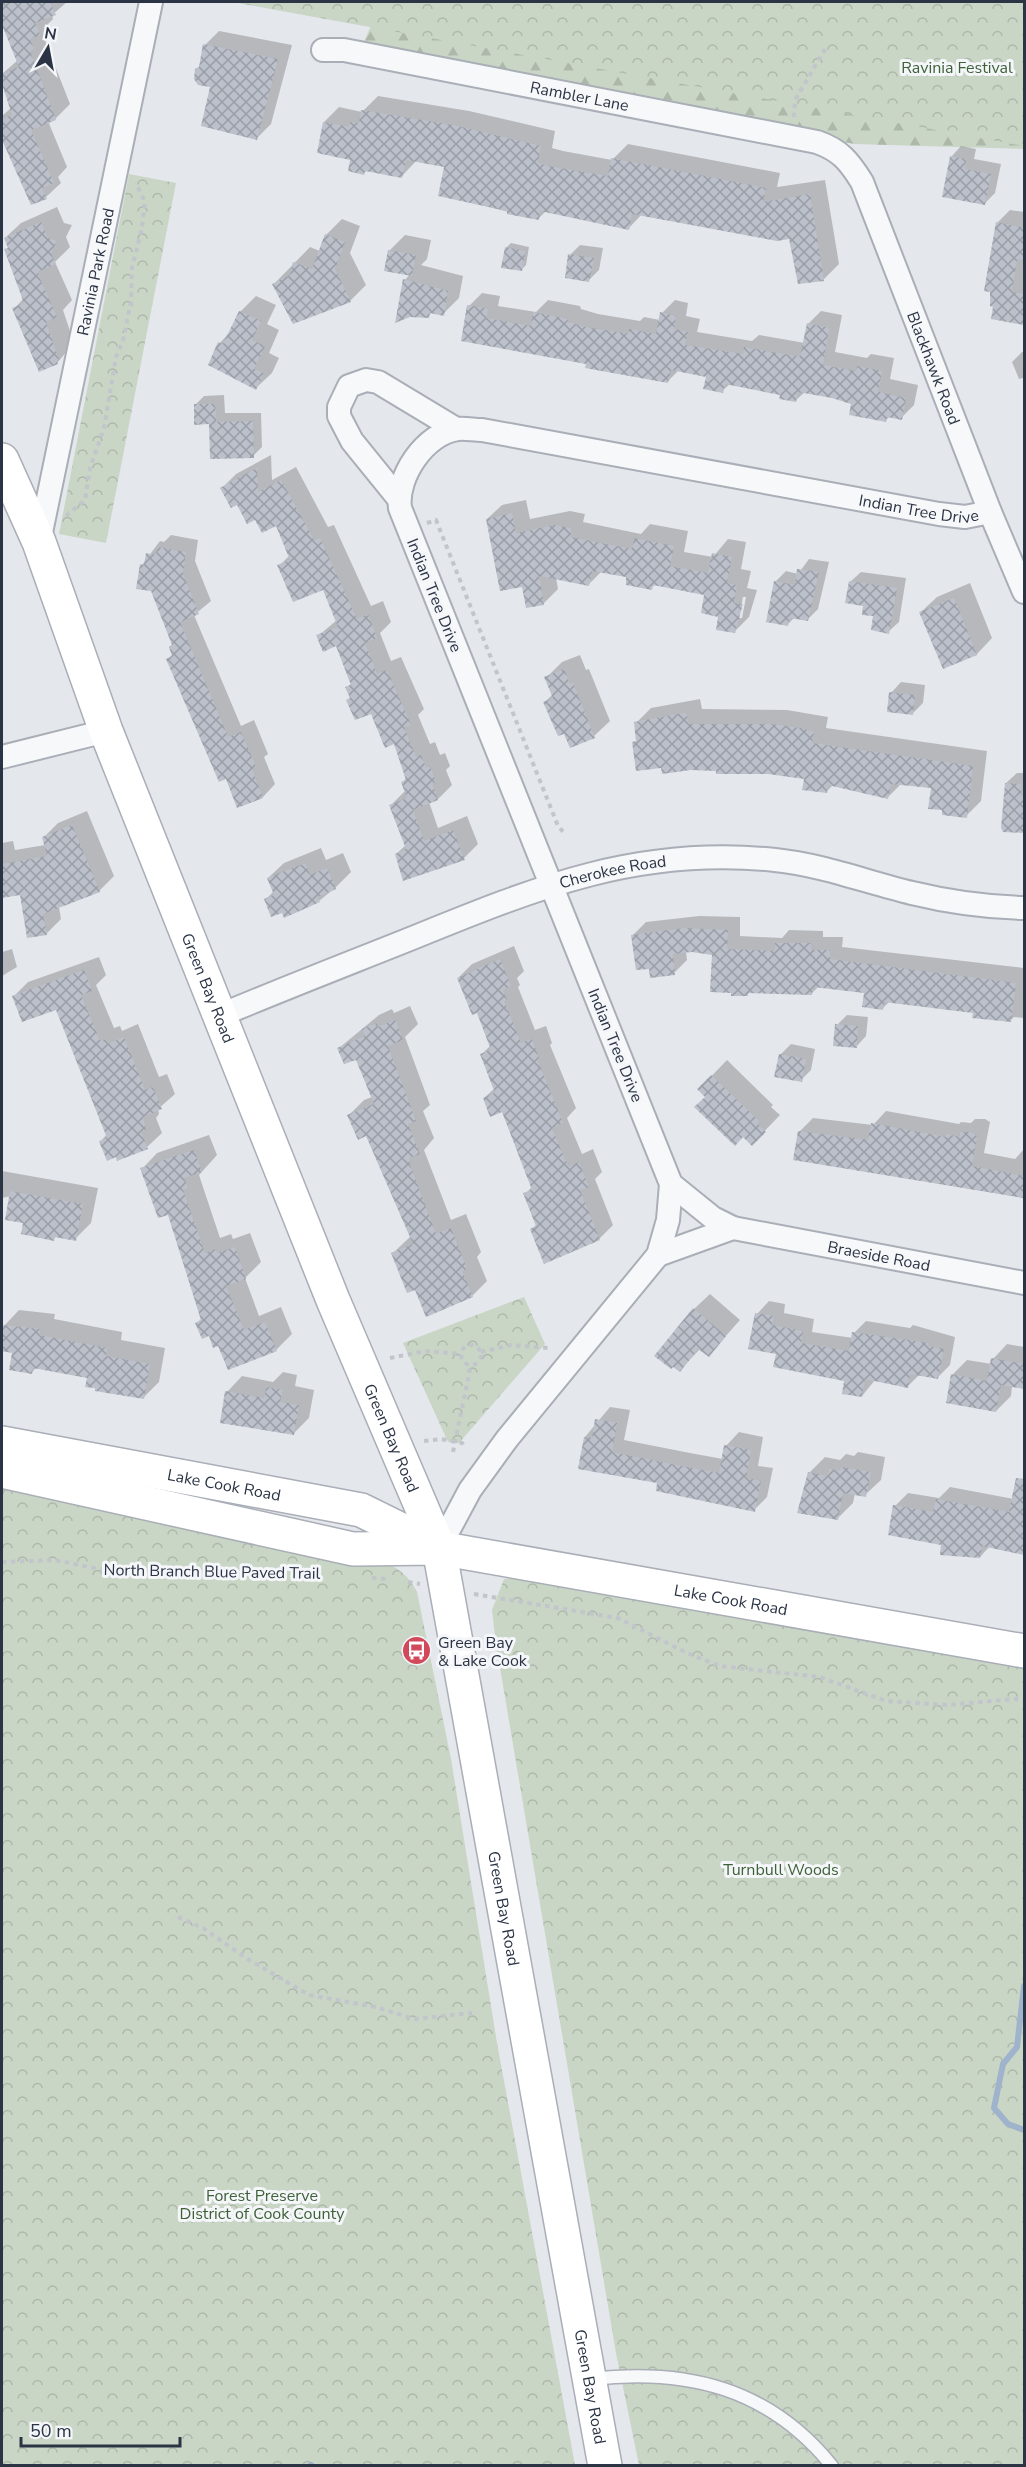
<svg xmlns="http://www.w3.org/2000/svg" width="1026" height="2467" viewBox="0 0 1026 2467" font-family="'Nunito Sans',sans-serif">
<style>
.forest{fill:url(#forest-firs)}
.park{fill:url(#park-crowns)}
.shadow{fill:#0003;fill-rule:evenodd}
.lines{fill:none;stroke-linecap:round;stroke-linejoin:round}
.stream{stroke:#9fb4cc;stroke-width:6}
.building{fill:url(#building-cross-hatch)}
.lane-casing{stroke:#a9aeb7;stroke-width:15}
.street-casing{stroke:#a9aeb7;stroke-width:26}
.secondary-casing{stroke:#a9aeb7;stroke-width:36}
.path{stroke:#c2c5cb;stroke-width:4;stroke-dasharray:4.5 4.5;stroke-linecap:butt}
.lane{stroke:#f7f8fa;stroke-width:12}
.street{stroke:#f7f8fa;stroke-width:22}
.secondary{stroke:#fff;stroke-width:33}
.labels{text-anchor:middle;stroke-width:6;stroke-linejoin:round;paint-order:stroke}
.park-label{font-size:16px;fill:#3f6138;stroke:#f4f6f9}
.street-label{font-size:16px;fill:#2b3445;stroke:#f4f6f9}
.poi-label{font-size:16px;fill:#2b3445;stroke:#f4f6f9;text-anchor:start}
</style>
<defs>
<pattern id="forest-firs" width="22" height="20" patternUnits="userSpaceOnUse" patternTransform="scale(1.5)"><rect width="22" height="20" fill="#c9d6c5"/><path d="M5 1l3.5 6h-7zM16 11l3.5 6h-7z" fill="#adb8ab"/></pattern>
<pattern id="park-crowns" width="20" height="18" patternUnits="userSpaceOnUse" patternTransform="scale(1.5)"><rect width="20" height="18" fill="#c9d6c5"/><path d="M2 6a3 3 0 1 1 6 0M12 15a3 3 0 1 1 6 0" fill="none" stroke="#adb8ab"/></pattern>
<pattern id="building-cross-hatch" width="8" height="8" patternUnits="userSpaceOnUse" patternTransform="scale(1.5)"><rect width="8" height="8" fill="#bbc0ca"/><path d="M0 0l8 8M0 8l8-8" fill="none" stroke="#989da6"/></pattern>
</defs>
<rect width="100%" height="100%" fill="#e4e7ec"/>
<!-- forest -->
<path class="forest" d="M1024,2V149L854,144L590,93L363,44L376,14Z"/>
<!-- park -->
<g class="park">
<path d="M232,2H1024V146Z"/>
<path d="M129,174L176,183L106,543L59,534Z"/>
<path d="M524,1297L545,1344L459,1443L448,1442L403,1343Z"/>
<path d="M2,1478L382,1561C399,1568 409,1576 417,1592L451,1759L497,2043L575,2465H2Z"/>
<path d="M514,1578L1024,1661V2465H639L616,2353L496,1644L492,1610L504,1579Z"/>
</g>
<!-- shadow -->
<g class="shadow">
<path d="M2,2H67L52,15L53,19L45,27L48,34L44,38L70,104L55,119L48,121L67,167L58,177L61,183L46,197L32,203L2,137V116L11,108L2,74L18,60L4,28L2,29Z"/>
<path d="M219,31L292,45L271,124L257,138L201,66L205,45Z"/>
<path d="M378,96L469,111L555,131L552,148L563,151L612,160L628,144L780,173L777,187L825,180L839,264L824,279L790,237L642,214L629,228L546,211L538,219L440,195L446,166L417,160L402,176L368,169L364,173L324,122L339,107L362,112Z"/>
<path d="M961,146L976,149L974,159L1001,164L995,193L985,203L951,157Z"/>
<path d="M57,207L64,223L72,225L66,237L70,247L55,262L72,300L63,310L74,343L57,363L14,309L24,298L6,250L9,247L5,238L21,223Z"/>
<path d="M1010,210L1024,212V323L993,318L997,223Z"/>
<path d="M342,219L360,226L350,253L366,285L350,301L274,284L310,247L320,251L326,235Z"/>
<path d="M405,235L431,240L427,259L421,265L463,276L459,298L443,314L432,312L428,316L405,280L410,274L389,251Z"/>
<path d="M511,243L529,247L526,265L521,270L506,248Z"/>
<path d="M580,245L603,248L599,270L589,280L570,255Z"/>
<path d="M482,293L500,296L498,306L536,312L548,300L580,306L581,309L598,314L640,321L644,317L660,320L662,313L675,300L688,303L686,316L700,319L697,332L752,341L759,335L805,343L808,324L821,311L842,315L835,352L867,358L871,354L894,358L890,379L918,385L914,405L901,418L890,416L885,421L853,403L833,397L805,392L796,400L781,394L730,384L722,391L707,376L679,370L668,381L588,362L463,340L469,306Z"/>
<path d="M256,296L276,305L267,324L279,330L269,353L279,358L272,373L256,388L220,343L230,332L240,312Z"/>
<path d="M1022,352H1024V381L1023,378L1019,379L1012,362Z"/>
<path d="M224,395L225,413H261L262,447L253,456L211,423L195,405L204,396Z"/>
<path d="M271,455L272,480L296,467L328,527L334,525L371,606L383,601L391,622L380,633L391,661L401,657L424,709L418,715L430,744L435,742L440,755L445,753L450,766L446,770L452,785L438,799L429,802L438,828L467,816L478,844L464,858L404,879L396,854L406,845L391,805L405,791L403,782L407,777L395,742L372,712L351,697L347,687L352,683L337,644L318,636L337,620L324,588L279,566L290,555L277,524L256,518L222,488L236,474Z"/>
<path d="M526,500L530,519L570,511L585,514L583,522L641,534L650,524L688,531L684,552L713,557L728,539L746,542L741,569L751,571L747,588L757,590L749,617L734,632L706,594L656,584L651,588L627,575L602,571L588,585L556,578L558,589L544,603L523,585L487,519L502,505ZM743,597H746L742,618H739Z"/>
<path d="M171,535L198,540L195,561L211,601L194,615L241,726L254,720L268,754L264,757L275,784L263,797L238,806L226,777L168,659L173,654V644L142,565L160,541L164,542Z"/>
<path d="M809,559L829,562L818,609L808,619L795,617L788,624L775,582L786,571L798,574Z"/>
<path d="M861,572L906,578L899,622L888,632L850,582Z"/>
<path d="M970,583L992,638L977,654L944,667L921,612L937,597Z"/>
<path d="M580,655L586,670L589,669L610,721L594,736L565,732L545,702L553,694L546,678L562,662Z"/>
<path d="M901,682L925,685L923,703L912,714L891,693Z"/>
<path d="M700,699L702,709L787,710L828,717L826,728L987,751L981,801L966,816L932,786L902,783L887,798L833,785L826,792L805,778L768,773L663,766L634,743L638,739L636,723L651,708Z"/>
<path d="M1017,773H1024V832L1004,830L1006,783Z"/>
<path d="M87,811L114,876L99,891L59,907L61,919L46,934L21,893L2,896V843L13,841L15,850L45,845L43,838L58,823Z"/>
<path d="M321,848L326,860L343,853L351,872L335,888L319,901L265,900L274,891L268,878L284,863Z"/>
<path d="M699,916L740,917V936L782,938L789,930L823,931V937H843L842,947L1024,968V1018L1014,1017L1010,1021L974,1012L890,1001L883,1008L866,992L819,986L812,993L750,992L747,995L713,954L686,951L687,960L674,973L650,967L633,935L646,922Z"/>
<path d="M514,946L524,971L517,978L520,985L518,987L535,1030L546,1026L552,1043L550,1045L576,1108L567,1118L582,1154L593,1149L602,1172L595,1179L613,1225L599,1239L532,1229L537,1224L525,1194L533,1186L503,1110L484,1098L495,1088L482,1054L491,1045L478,1011L458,978L472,964Z"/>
<path d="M12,949L17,967L2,976V952Z"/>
<path d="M99,957L106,975L96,985L114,1028L120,1026L122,1031L138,1024L159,1077L167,1074L175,1094L158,1109L159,1114L156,1118L162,1133L147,1147L118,1159L101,1141L107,1134L57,1008L14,996L28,982Z"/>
<path d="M410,1006L418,1024L405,1037L430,1105L423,1111L434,1138L424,1150L451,1220L466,1214L481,1252L477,1257L487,1281L472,1296L416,1288L393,1253L411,1236L367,1134L349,1115L364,1100L372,1097L356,1058L339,1048L379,1015L392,1009L394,1013Z"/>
<path d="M847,1015L868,1017L866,1036L856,1047L837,1025Z"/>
<path d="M791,1044L815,1049L811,1070L801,1080L780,1055Z"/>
<path d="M727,1060L773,1105L771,1107L780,1115L752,1144L699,1089Z"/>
<path d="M886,1111L959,1124L961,1122L971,1123L975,1119H985L990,1122L984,1153L1015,1159L1024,1149V1198L795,1159L800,1131L813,1118L873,1125Z"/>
<path d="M209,1135L217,1155L199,1175L220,1238L231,1234L233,1239L250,1233L261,1262L245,1278L259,1316L281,1307L292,1334L276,1350L219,1344L197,1323L202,1318L169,1213L142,1169L157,1153Z"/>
<path d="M2,1171L98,1188L91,1223L75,1239L57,1235L54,1239L25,1222L11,1196L2,1198Z"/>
<path d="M710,1294L740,1320L709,1355L700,1349L680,1370L694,1309Z"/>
<path d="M769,1301L785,1304L784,1313L814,1319L812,1332L853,1338L854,1333L866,1321L910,1328L913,1325L955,1337L950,1365L937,1378L920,1374L907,1387L875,1380L862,1396L846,1380L777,1353L757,1314Z"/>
<path d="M19,1310L55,1314L54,1319L122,1332L121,1340L165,1348L159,1382L143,1398L89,1377L36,1368L31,1373L13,1351L2,1349L4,1326Z"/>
<path d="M1007,1344L1024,1347V1388L1012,1386L1011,1396L996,1411L953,1374L967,1360L992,1364L993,1359Z"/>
<path d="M283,1372L297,1375L295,1386L314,1390L309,1418L293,1434L227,1392L242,1376L273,1382Z"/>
<path d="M610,1407L630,1410L624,1440L690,1453L723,1459L726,1446L739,1432L763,1437L758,1466L773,1468L767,1497L754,1510L701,1500V1497L659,1481L585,1437Z"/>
<path d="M858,1452L885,1457L881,1480L865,1495L855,1493L853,1503L837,1519L809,1473L825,1457L840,1460L846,1454L854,1456Z"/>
<path d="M950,1487L1020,1500L1024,1496V1553L990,1546L980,1557L943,1544L895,1506L908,1493L939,1498Z"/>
</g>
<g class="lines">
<!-- stream -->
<g class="stream">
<path d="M1024,1986L1017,2047L1003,2064L994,2108L1008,2124L1024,2130"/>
<path d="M311,2466V2465"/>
</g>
</g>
<!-- building -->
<g class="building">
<path d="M2,2H50L56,15L35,23L40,35L30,39L34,49L30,51L56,120L31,130L54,183L42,188L47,199L31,205L2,140V119L12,115L2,84V74L19,67L2,25Z"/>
<path d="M203,44L278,59L257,140L201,126L210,87L198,85L194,79L195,69L199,67Z"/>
<path d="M361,110L453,125L541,146L538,163L548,166L608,176L611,158L766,188L763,202L810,194L824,281L798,284L789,239L777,241L632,214L629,230L540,211L539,220L507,214V211L438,196L444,167L406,160L402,178L365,171L364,175L348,171L350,160L317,153L323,122L349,127L350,122L359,123Z"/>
<path d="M950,156L966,159L965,169L991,174L985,205L942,197Z"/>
<path d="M41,222L48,238L57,241L51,253L56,264L37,272L57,317L46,322L59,360L57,361L58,364L39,372L12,308L24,303L4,249L8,248L4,238Z"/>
<path d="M996,222L1024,228V260L1017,259L1012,292L1024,294V325L991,319L993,307L990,306V292L984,291Z"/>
<path d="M325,234L345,242L335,269L351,302L293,324L272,284L290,275L293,262L312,269Z"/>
<path d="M505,247L525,251L522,271L501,268Z"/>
<path d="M388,250L416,255L412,276L384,271Z"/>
<path d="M568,254L594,258L589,282L565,278Z"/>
<path d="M403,279L448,291L444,316L430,313L429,318L410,317L395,323Z"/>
<path d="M467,305L488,309L486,318L531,326L533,312L567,319L568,322L585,327L629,334V329L656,334L660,312L676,316L674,329L688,332L685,345L743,354L744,347L800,357L807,323L829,328L823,365L856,371L857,366L882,371L878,392L906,398L902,420L887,417L886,422L849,415L851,404L832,398L798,392L796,402L779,399L780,395L725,384L723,393L703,389L706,377L671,370L668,383L585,368L586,364L461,341Z"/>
<path d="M239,311L261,321L252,340L265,346L254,369L264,373L256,390L208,365L218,342L223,344Z"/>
<path d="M194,404H215L216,422L253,421L254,458L210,459L209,424L194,425Z"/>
<path d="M257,468L258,492L281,480L314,540L320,538L357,619L368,614L377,638L365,643L377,674L387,670L411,725L404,727L416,757L421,755L426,768L430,766L436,782L432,783L438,800L413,810L424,841L453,830L465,860L403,881L395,854L406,849L389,805L407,798L401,782L406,780L394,744L385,748L371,714L355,720L346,700L350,698L345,687L351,685L336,646L323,652L316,635L338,627L323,590L293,602L277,565L290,560L276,526L262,533L255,520L247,524L237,505L231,508L220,488Z"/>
<path d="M512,513L516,533L555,525L571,528L570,537L632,549L634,538L674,546L670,566L708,573L712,553L732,557L727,583L737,585L734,603L743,604L735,633L716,630L718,617L701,613L704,595L653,585L652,590L626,585V577L592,571L589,586L539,576L544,605L526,608L522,587L500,591L486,519Z"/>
<path d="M157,547L186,552L183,574L199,614L180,622L228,737L241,732L256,767L252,769L263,798L237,808L226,779L219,782L166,659L172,656L169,647L172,645L151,591L136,589L140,564L144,565L146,553L156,555Z"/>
<path d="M797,569L819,572L808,621L790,618L788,626L766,622L774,581L795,585Z"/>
<path d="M849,581L897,588L889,634L871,630L873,616L862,615L863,606L845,603Z"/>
<path d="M954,598L977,655L943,669L919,612Z"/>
<path d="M564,669L570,684L573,683L595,738L570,748L564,734L558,736L543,702L553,698L544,677Z"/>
<path d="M889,692L915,695L913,715L887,712Z"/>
<path d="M684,713L687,714L688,724H771L800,728L814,732L812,743L973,766L967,818L942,815V810L928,809L931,788L891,784L888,799L828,785L827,793L802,790L804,779L768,774H716V771L691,770L662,774L661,768L636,771L632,742L636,741L634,722Z"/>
<path d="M1005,783L1021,784V796H1024V833L1003,832L1001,828Z"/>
<path d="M72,825L100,892L43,914L47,935L27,938L20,895L2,898V864L47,856L42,837Z"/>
<path d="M305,863L310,875L327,868L336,889L317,897L320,902L284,918L282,913L271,917L264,899L274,895L267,878Z"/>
<path d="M685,928L728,930L727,949L775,951V943H811V950H830V959L1016,983L1011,1022L972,1018L973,1013L884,1002L883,1010L862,1007L864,993L813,987L812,995L748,993V996H731V993L710,992L712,955L692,952L673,954L675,975L650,978L649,969L636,970L631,935Z"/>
<path d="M500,959L511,986L503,990L507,1000L504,1001L521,1043L532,1039L539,1058L537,1059L563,1123L552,1128L568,1167L579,1162L589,1187L580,1190L600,1240L544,1264L530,1229L536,1226L523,1193L532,1190L502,1112L490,1117L483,1098L495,1093L480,1054L491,1050L477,1013L472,1015L457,978Z"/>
<path d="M84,970L92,991L81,995L100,1041L106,1039L108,1044L124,1037L145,1090L153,1087L162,1109L143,1117L146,1130L141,1132L148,1149L117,1161L116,1157L107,1161L99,1141L107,1138L56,1010L22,1022L12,996Z"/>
<path d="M395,1020L403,1040L388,1046L416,1121L408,1124L420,1154L409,1158L410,1165L436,1234L451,1228L467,1269L462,1271L473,1297L426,1317L415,1290L407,1293L391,1253L413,1244L366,1136L358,1140L347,1115L374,1104L356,1060L344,1064L337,1048L365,1036L362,1029L377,1023L378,1027Z"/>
<path d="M835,1024L858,1026L857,1048L833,1046Z"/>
<path d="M779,1054L806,1059L802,1082L774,1077Z"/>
<path d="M711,1075L759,1121L757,1123L766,1132L752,1146L743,1137L735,1146L694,1107L705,1097L697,1089Z"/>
<path d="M871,1123L946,1137V1134L960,1137V1132H971L977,1136L972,1166L1024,1176V1198L793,1160L798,1131L868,1140Z"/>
<path d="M194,1150L202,1172L184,1178L188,1188L183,1190L205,1253L216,1249L217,1253L235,1247L246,1279L226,1286L244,1330L265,1322L277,1351L228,1370L218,1346L213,1348L209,1336L202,1339L195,1323L201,1320L168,1215L158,1218L140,1168Z"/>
<path d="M10,1191L83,1204L76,1241L55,1237L54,1241L21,1234L23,1223L5,1220Z"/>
<path d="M693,1308L726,1336L709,1357L698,1349L680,1372L673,1367L671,1369L654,1356Z"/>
<path d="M755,1313L774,1316L772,1325L803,1331L801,1343L849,1351L852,1332L929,1343L928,1346L944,1349L938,1379L910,1374L908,1388L865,1379L862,1397L842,1394L844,1381L773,1367L776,1354L748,1349Z"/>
<path d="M2,1325L40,1329L39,1335L107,1348L106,1356L150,1364L144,1399L95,1391V1388L85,1387L87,1378L33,1368L32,1374L9,1370L12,1353L2,1351Z"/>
<path d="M991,1358L1024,1364V1389L1001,1385L996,1412L946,1403L951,1374L987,1381Z"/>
<path d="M266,1387L283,1390L280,1402L299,1405L294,1435L220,1423L225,1391L264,1398Z"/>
<path d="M595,1419L617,1423L612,1452L676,1465L719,1473L724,1445L751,1450L746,1478L761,1481L755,1512L656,1491L657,1483L578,1469L584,1437L592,1438Z"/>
<path d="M841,1467L871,1472L866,1497L843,1493L838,1520L797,1513L808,1472L828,1476L829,1469L840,1471Z"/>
<path d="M1016,1478L1024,1479V1555L982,1546L980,1558L940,1555L941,1545L888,1535L893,1505L933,1512L936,1499L1009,1512Z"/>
</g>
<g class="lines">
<defs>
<path id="lane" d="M591,2379C687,2368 769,2388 832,2466"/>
<g id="street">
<path id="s1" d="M323,50H344L817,142C840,150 849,161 862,182L990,512L1024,592"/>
<path d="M399,499L352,441L339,416V407L349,386L366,380L378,382L456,429"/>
<path id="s2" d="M39,542L151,2"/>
<path d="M2,757L106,731"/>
<path id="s3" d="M221,1015C285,988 350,963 415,937C538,887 639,846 775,860C823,865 866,882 912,893C949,902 987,907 1024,908"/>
<path id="s4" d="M671,1184L713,1218L733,1228L1024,1283"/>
<path d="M658,1255L733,1228"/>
<path id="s5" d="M439,1548L470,1490L507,1439L658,1255L668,1220L671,1184L400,508C396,477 425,433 458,429C465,428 474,430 482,430L939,514L965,517L990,512"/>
</g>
<g id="secondary">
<path id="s6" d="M2,460L39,542L106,731L333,1300L439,1548L605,2466"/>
<path id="s7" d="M2,1443L361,1510L432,1545"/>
<path id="s8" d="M2,1471L353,1549L439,1548L1024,1651"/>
</g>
</defs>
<!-- lane casing -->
<use href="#lane" class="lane-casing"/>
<!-- street casing -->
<use href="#street" class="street-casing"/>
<!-- secondary casing -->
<use href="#secondary" class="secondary-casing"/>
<!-- path -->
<g class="path">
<path d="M794,117L795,100L825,49"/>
<path d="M66,516L85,500L90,468L104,428L116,357L123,341L131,302L132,268L142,228L145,202L136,183"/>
<path d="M427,523L436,520L558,826L566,835"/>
<circle cx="471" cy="1355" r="10"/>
<path d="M481,1352L511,1345L548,1348"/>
<path d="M390,1358L425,1351L461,1354"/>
<path d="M424,1441L441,1439L462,1443L465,1447"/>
<path d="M453,1452L471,1365"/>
<path d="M2,1562L55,1560L104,1570L137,1571L297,1569L320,1571"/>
<path d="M372,1578L387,1579"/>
<path d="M408,1582L420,1584"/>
<path d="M474,1594L618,1618L687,1653L720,1666L820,1677L886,1701L947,1705L1015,1699L1024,1701"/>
<path d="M178,1917L203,1928L246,1958L309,1995L376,2007L414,2019L472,2013"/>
</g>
<!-- lane -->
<use href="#lane" class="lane"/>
<!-- street -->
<use href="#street" class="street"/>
<!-- secondary -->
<use href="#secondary" class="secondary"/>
</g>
<!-- icons -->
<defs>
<symbol id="bus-disc" viewBox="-11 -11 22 22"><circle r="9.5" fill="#d1495b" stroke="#f4f6f9"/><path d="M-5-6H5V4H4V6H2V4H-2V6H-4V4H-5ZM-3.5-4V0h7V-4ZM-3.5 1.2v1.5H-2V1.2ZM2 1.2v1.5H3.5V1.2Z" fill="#fff"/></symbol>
</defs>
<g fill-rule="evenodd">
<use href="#bus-disc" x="400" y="1634" width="33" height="33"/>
</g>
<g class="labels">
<!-- park labels -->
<g class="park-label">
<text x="957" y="73">Ravinia Festival</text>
<text x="781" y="1875">Turnbull Woods</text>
<text x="262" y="2201">Forest Preserve<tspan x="262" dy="18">District of Cook County</tspan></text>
</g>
<!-- street labels -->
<g class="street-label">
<text dy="6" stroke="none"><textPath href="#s1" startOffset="261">Rambler Lane</textPath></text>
<text dy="6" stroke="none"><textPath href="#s2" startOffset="276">Ravinia Park Road</textPath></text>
<text dy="6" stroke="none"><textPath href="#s1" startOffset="764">Blackhawk Road</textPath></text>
<text dy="6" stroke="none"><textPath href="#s5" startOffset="1742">Indian Tree Drive</textPath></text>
<text transform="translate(435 595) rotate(68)" y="6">Indian Tree Drive</text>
<text dy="6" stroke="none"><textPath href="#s3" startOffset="418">Cherokee Road</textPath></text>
<text dy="6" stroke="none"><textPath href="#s6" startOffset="567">Green Bay Road</textPath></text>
<text transform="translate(616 1045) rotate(68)" y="6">Indian Tree Drive</text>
<text dy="6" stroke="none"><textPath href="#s4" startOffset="225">Braeside Road</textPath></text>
<text dy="6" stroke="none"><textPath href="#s6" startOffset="1053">Green Bay Road</textPath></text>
<text dy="6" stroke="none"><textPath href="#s7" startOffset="226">Lake Cook Road</textPath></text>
<text transform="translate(212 1571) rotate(1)" y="6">North Branch Blue Paved Trail</text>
<text dy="6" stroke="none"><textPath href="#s8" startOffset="742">Lake Cook Road</textPath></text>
<text dy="6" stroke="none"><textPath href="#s6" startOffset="1539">Green Bay Road</textPath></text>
<text dy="6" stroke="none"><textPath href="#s6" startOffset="2025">Green Bay Road</textPath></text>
</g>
<!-- poi labels -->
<g class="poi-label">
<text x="438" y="1648">Green Bay<tspan x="438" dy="18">&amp; Lake Cook</tspan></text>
</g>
</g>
<!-- border -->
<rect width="1026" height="2467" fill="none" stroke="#2b3445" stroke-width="6"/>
<!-- north arrow -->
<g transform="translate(48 48) rotate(10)" stroke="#f4f6f9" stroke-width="4.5" paint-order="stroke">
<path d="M0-4.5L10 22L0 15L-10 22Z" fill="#2b3445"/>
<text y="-9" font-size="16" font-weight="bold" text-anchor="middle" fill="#2b3445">N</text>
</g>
<!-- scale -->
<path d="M21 2437v9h159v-9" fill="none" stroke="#2b3445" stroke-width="3"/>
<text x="30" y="2437" font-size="18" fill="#2b3445" stroke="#f4f6f9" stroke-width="4.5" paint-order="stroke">50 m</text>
</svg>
